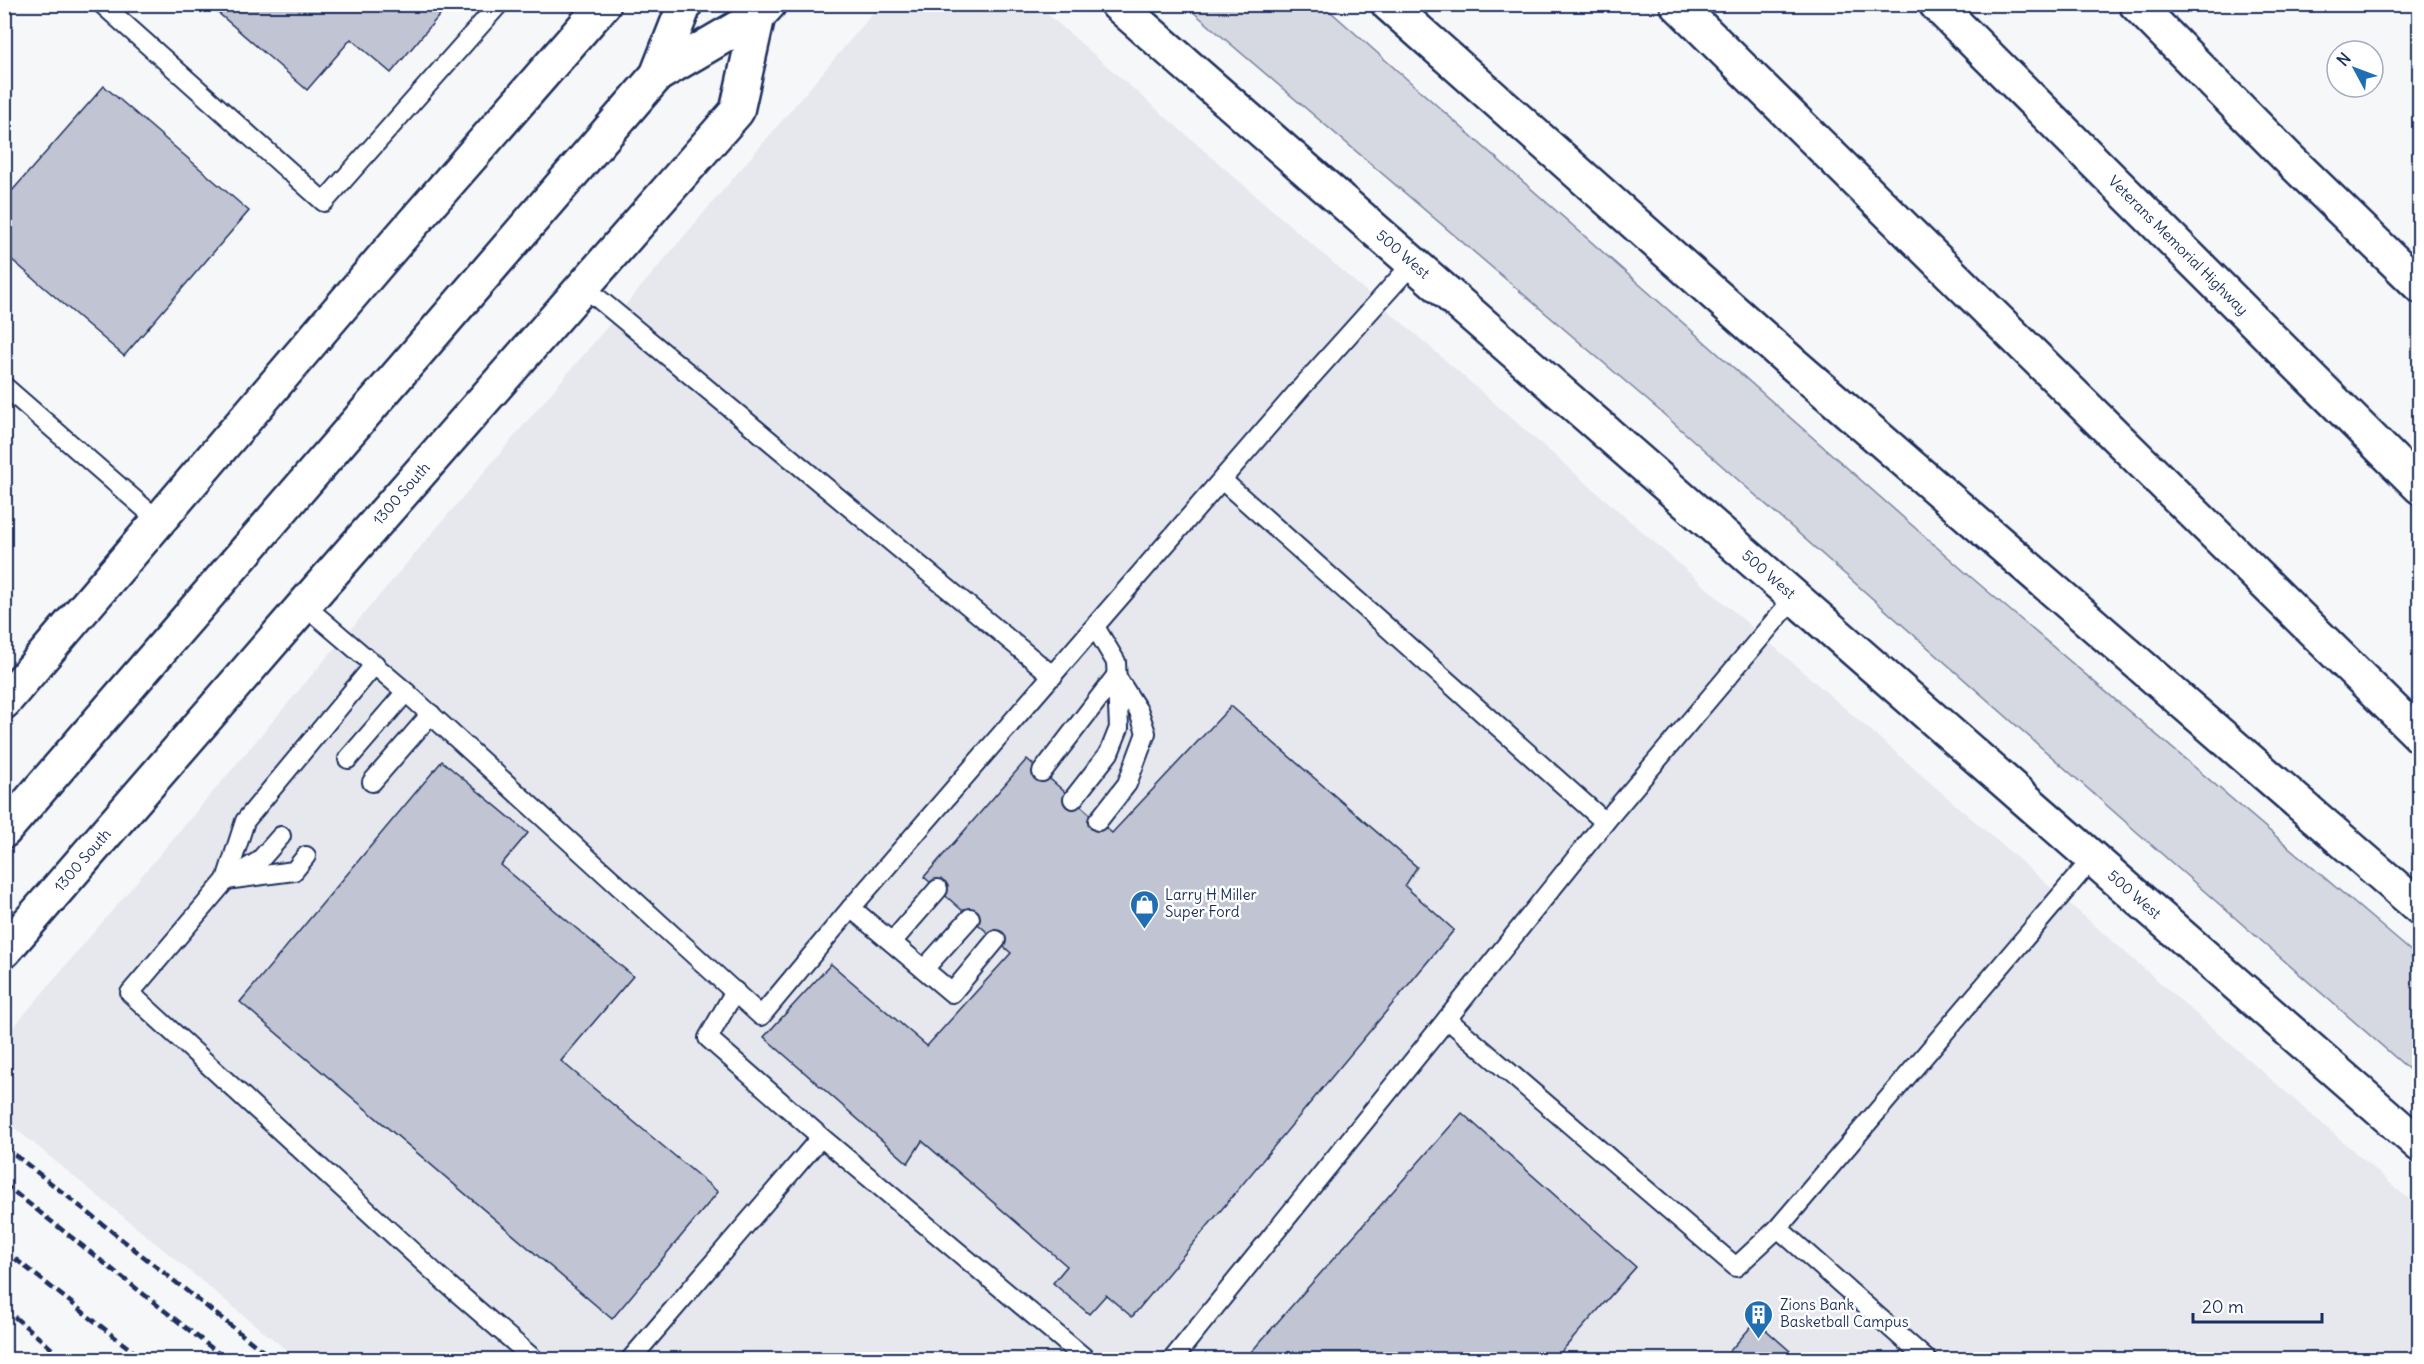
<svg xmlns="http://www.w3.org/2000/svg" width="2424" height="1364" viewBox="0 0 2424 1364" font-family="Delius,sans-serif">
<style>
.built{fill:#e6e8ee}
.green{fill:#d6d9e2;stroke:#7884a0;stroke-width:1.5}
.building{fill:#c0c4d3;stroke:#1b2f5e;stroke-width:1.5}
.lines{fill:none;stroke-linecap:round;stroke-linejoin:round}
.service-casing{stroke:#1b2f5e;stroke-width:22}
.minor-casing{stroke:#1b2f5e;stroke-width:38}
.secondary-casing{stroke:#1b2f5e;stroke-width:38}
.motorway-casing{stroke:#1b2f5e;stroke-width:38}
.service{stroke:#fff;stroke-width:18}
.minor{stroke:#fff;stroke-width:33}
.secondary{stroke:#fff;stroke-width:33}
.motorway{stroke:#fff;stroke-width:33}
.rail{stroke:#1b2f5e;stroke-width:4.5;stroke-dasharray:9 4.5;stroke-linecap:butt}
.labels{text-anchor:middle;stroke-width:5;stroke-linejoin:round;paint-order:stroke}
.street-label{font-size:15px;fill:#1b2f5e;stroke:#fff}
.poi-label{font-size:15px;fill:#1b2f5e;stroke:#fff;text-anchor:start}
</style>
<rect width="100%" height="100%" fill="#f6f7f9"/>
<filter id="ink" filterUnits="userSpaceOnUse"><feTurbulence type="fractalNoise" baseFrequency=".0167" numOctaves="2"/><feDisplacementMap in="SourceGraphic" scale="12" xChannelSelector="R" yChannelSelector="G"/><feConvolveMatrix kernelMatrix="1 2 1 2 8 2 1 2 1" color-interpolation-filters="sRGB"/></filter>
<g filter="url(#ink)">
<!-- built -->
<path class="built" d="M880,5H1037L2419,1208V1359H297L5,1120V1037Z"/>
<!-- green -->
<path class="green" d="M1185,5H1323L1965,572L2419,958V1078L2180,870L1660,411Z"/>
<!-- building -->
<g class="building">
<path d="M208,4H449L391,73L351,39L307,90Z"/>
<path d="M104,86L249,211L124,356L4,253V200Z"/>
<path d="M1231,706L1417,867L1405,886L1454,930L1132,1317L1106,1295L1089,1314L1053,1283L1067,1266L922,1141L908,1163L764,1037L831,964L927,1046L1011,953L924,877L1027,759L1112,833Z"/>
<path d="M442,761L528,833L501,865L633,976L561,1061L718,1192L612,1319L240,1002Z"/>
<path d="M1462,1113L1636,1267L1554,1360H1244Z"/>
<path d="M1756,1321L1800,1360H1722Z"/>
</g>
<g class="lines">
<defs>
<g id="service">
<path d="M102,4L324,202L499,4"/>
<path d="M582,285L1053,676"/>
<path d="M4,386L159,521"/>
<path d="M1222,480L1605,822"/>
<path d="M304,605L406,692L761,1016L851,908L1300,389L1413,263"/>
<path d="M375,664L245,821L226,880L130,993L445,1282L535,1360"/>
<path d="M348,759L406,692"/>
<path d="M1042,772L1116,676L1139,712L1146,733L1127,784L1098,821"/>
<path d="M372,782L431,714"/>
<path d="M1073,799L1109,753L1119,728L1116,662L1095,627"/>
<path d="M236,875L259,861L281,836"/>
<path d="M226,880L294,871L306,856"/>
<path d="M851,908L952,993L996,940"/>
<path d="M892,942L938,889"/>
<path d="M924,969L970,918"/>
<path d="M735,991L708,1038L821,1137L1087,1360"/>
<path d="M1778,1228L1736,1267L1447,1019L1605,822L1794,598"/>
<path d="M630,1360L821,1137"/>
<path d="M1172,1360L1447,1019"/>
<path d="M1927,1360L1778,1228L2092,859"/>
</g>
<g id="minor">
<path id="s1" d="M1117,4L2420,1145"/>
<path d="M4,702L394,245L604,4"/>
<path id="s2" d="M4,951L304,605L737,111L758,16"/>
</g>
<g id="secondary">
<path d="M657,75L758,16L769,4"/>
<path d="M4,831L657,75L685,4"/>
</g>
<g id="motorway">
<path d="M1388,4L1791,362L2420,908"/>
<path d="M1677,4L2420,736"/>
<path id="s3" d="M1936,4L2420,487"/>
<path d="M2136,4L2287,157L2420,286"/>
</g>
</defs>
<!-- service casing -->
<use href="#service" class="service-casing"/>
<!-- minor casing -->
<use href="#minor" class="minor-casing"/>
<!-- secondary casing -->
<use href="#secondary" class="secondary-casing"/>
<!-- motorway casing -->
<use href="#motorway" class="motorway-casing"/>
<!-- service -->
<use href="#service" class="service"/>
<!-- minor -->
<use href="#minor" class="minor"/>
<!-- secondary -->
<use href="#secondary" class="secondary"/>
<!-- motorway -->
<use href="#motorway" class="motorway"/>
<!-- rail -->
<g class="rail">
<path d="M4,1146L274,1360"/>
<path d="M4,1184L227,1360"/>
<path d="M4,1250L144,1360"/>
<path d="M4,1308L65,1360"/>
</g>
</g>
</g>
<!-- icons -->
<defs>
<symbol id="shop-pin" viewBox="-11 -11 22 30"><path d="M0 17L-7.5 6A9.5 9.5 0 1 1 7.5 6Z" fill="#1f6fb2" stroke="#fff"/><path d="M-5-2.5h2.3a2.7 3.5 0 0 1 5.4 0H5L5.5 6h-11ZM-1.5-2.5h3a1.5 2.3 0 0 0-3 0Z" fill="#fff"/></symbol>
<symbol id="building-pin" viewBox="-11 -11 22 30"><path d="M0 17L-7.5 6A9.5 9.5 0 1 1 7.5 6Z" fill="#1f6fb2" stroke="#fff"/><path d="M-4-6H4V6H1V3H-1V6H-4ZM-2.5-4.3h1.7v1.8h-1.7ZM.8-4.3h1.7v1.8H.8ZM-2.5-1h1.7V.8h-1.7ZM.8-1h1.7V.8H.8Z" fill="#fff"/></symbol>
</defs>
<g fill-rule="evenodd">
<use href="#shop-pin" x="1128" y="888" width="33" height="45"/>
<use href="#building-pin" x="1742" y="1298" width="33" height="45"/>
</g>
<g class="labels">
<!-- street labels -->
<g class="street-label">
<text dy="5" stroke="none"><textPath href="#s3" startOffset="342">Veterans Memorial Highway</textPath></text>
<text dy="5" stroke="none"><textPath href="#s1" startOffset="380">500 West</textPath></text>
<text dy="5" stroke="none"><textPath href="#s2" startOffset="606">1300 South</textPath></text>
<text dy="5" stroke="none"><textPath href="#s1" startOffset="866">500 West</textPath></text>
<text dy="5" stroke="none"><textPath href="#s2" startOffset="120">1300 South</textPath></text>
<text dy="5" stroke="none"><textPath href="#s1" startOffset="1352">500 West</textPath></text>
</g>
<!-- poi labels -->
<g class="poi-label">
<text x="1165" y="900">Larry H Miller<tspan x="1165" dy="17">Super Ford</tspan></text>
<text x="1780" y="1310">Zions Bank<tspan x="1780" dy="17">Basketball Campus</tspan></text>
</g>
</g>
<!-- margin -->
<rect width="2424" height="1364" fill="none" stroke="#fff" stroke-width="24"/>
<rect x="12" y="12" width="2400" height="1340" fill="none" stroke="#1b2f5e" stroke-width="2" filter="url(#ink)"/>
<!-- north arrow -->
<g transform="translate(2355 69) rotate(311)"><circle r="28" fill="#ffffff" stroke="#a4acbf" stroke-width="1.5"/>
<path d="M0-4.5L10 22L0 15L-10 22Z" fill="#1f6fb2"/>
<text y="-9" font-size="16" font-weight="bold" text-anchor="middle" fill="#1b2f5e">N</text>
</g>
<!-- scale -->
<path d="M2193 1313v9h129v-9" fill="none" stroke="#1b2f5e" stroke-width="3"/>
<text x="2202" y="1313" font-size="18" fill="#1b2f5e" stroke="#ffffff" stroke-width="4.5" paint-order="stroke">20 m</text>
</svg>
